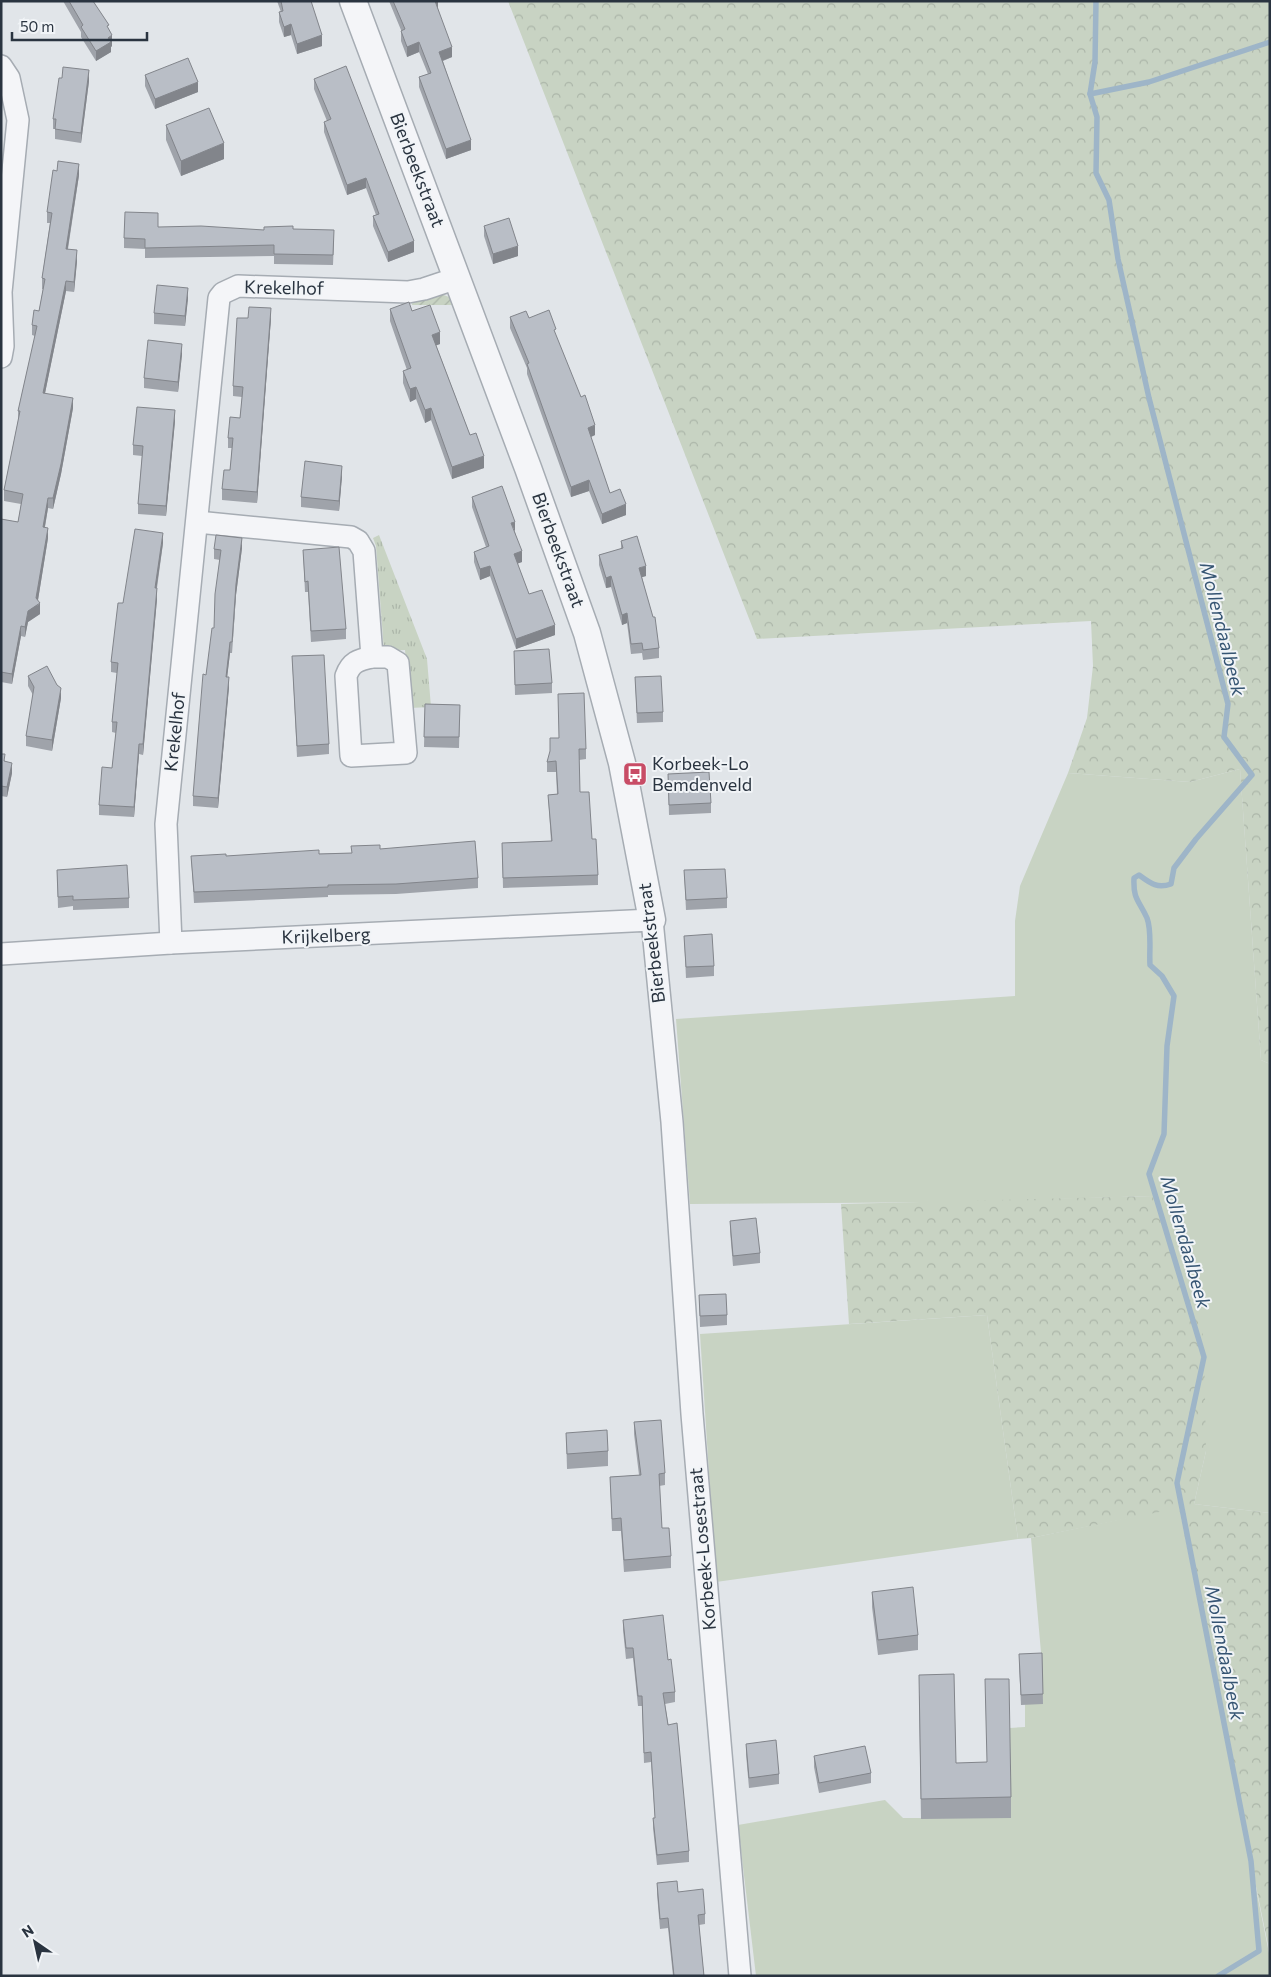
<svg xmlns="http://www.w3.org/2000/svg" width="1271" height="1977" viewBox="0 0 1271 1977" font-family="Commissioner,sans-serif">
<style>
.grass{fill:#c8d3c3}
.forest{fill:url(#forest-crowns)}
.park{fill:url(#park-tufts)}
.garden{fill:url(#garden-furrows)}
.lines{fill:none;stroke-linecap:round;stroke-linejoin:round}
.stream{stroke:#9eb5c8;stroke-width:5.5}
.minor-casing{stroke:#a6acb3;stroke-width:24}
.tertiary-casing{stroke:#a6acb3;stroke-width:29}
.minor{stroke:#f4f5f8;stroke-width:21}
.tertiary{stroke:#f4f5f8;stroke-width:26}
.wall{fill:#9fa3aa}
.shaded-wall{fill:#82858b}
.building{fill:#b9bec6;stroke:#82858b}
.labels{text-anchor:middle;stroke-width:4;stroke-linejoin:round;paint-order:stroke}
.street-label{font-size:18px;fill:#2a3440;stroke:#f1f4f7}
.poi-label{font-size:18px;fill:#2a3440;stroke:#f1f4f7;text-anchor:start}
.water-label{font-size:19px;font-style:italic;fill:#365573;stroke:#f1f4f7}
</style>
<defs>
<pattern id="forest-crowns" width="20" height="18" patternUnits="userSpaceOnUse" patternTransform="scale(1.25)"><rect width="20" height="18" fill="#c8d3c3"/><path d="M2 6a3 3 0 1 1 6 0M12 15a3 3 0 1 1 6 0" fill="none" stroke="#acb6a9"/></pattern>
<pattern id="park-tufts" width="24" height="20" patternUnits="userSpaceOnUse" patternTransform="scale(1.25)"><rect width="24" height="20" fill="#c8d3c3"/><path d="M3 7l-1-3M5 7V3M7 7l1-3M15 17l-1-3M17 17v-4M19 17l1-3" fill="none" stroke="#acb6a9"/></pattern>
<pattern id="garden-furrows" width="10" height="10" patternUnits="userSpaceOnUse" patternTransform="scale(1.25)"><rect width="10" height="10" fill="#c8d3c3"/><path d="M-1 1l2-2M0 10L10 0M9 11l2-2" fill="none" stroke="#acb6a9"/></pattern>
</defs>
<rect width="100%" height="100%" fill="#e1e5e9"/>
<!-- grass -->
<g class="grass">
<path d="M1240,769L1261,1060L1270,1064V1513L1194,1504L1206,1451L1153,1196L961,1202L690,1204L676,1019L1015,996V921L1020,886L1068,773L1190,782Z"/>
<path d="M987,1315L1018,1539L716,1582L700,1334Z"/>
<path d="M1179,1507L1270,1958V1976H756L738,1825L885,1800L903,1818H1011L1010,1728L1025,1727V1705L1042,1664L1031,1538Z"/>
</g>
<!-- forest -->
<g class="forest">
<path d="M508,1H1270V1064L1261,1060L1240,769L1190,782L1068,773L1087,718L1093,666L1091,621L757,639Z"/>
<path d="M1153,1196L1204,1338L1206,1451L1194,1504L1270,1513V1955L1179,1508L1031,1538L1018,1539L987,1315L849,1324L841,1204Z"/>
</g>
<!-- park -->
<path class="park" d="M379,535L427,659L431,707L410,708L405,650L384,651L376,546L373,538Z"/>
<!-- garden -->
<path class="garden" d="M441,294L449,297L452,305H412L413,299Z"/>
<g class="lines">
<!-- stream -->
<g class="stream">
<path d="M1096,1L1095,62L1090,94L1097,117L1096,173L1109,200L1118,259L1149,398L1228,704L1224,737L1252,775L1196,839L1174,868L1171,884C1157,889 1150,883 1139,875L1134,878C1133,900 1139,900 1147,918C1152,931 1149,951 1150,965L1162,976L1174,996L1167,1046L1164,1134L1149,1174L1204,1357L1177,1483L1251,1861L1259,1951L1218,1976"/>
<path d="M1090,94L1149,82L1270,42"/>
</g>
<defs>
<g id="minor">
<path d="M1,66L9,78L18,120L1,292L3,346L1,357"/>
<path d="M197,522L351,537L358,541L364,551L372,657"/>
<path d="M372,657H388L398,663L406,753L351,756L346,676C351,662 358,660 372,657Z"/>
<path d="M171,943L166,824L219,298L223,293L238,286L408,292L424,289L457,278"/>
<path d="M1,954L171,943L652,920L672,1122L692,1414L740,1976"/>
</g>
<path id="tertiary" d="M353,1L528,468L587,633L622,763L652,920"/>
</defs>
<!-- minor casing -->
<use href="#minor" class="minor-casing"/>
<!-- tertiary casing -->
<use href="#tertiary" class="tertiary-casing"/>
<!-- minor -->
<use href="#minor" class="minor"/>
<!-- tertiary -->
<use href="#tertiary" class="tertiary"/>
</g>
<!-- wall -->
<g class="wall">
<path d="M63,1H93L109,30L112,46L111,47V52L96,61L81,37V32Z"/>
<path d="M277,1H311L322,46L297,54L291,35L284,37L279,22V12H281Z"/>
<path d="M389,1H438V10L452,57L443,61L471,150L446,159L419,87V77L428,74L419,52L407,57L401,41V30Z"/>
<path d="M145,75L198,92L155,109L145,86Z"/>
<path d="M314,79L414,252L388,262L373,226V216L376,215L366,188L347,195L324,132V122L327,121L314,89Z"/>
<path d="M89,81L81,143L55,139V129H53V119Z"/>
<path d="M166,125L224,159L181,176L166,140Z"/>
<path d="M79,175L68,249L77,261L74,292L66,291L45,393L73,408L61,474L53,509L48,508L45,527L48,538L38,600L40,614L28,622L25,637L21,636L12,684L1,682V519L18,522L21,504L4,501V490L18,421V411L35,336L32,335V325L39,311L43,289H42V278L50,223H47V212Z"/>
<path d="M484,226L518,256L493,264L484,236Z"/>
<path d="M158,227L264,230L293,229L334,241L333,265L274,264V256L145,258V249L124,248V238Z"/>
<path d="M188,298L185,326L154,324V313Z"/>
<path d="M390,309L412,311L440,344L436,345L470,435L484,468L452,479L431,420L425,423L416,399L410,402L403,383V371L407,370L390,321Z"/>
<path d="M510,317L529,318L556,336L595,435L591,437L610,493L626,515L602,524L589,491L571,497L527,374V368L510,328Z"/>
<path d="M248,318H271L257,503L222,500V489L230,470L232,448H228V438L240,418L242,397L233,396V386Z"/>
<path d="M182,354L178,392L144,388V378Z"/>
<path d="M175,421L166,516L138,514V504L142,456L133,455V445Z"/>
<path d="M342,476L339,511L301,507V497Z"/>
<path d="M472,497L515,532L522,562L517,563L529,594L555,635L516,649L490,576L480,580L474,562V552L486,547L472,507Z"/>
<path d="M621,541L646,576L642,577L659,648V658L643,660L642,653L631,654L627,623L622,625L611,587L606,588L599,565V555L621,549Z"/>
<path d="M163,543L157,588V599L143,755L139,754L134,817L99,815V805L112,768L116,733L112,732V722L117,673L111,672V662L123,603Z"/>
<path d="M242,548L236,595L232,653H230L227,677L229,687L218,808L193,806V796L206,675L214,628L220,560L214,559V549Z"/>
<path d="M303,550L346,629V639L311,642L308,592H305Z"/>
<path d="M514,651L552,683V693L515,695Z"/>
<path d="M292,656L329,744V754L297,757Z"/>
<path d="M28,676L61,698L52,751L26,746V736L33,695L28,686Z"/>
<path d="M635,677L663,712V722L637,723Z"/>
<path d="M425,704L460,705L459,748L424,747Z"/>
<path d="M550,738L586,749V759L579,760L580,792L592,839L598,875V885L503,888L502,843L551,841L548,795L557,794L556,772H547V762L550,753Z"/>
<path d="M1,754L12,773L7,797L1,796Z"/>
<path d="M668,774L711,803V813L669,815Z"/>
<path d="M380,849L478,878V888L396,894L328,895V897L194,903L191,856H226L351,853Z"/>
<path d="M57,870L129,898V908L73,910V906L58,908Z"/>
<path d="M684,870L727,898V908L686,910Z"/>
<path d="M684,936L714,966V976L686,978Z"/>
<path d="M730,1221L760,1253V1263L733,1266L730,1231Z"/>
<path d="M699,1295L727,1315V1325L700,1327Z"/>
<path d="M634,1422L665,1473V1485L659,1486L662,1528L671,1556V1568L624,1572L621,1531H612L610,1477L639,1475L634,1434Z"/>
<path d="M566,1433L608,1451V1466L567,1469Z"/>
<path d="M872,1592L918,1635V1650L878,1655L872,1607Z"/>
<path d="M623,1620L668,1660L675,1692V1702L665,1704L689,1851V1862L657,1865L653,1828V1818H655L651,1762L644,1763L642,1706H638L633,1658L626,1659L623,1630Z"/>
<path d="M1042,1653L1043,1704L1021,1705L1019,1664Z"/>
<path d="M919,1695L956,1763L1011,1797V1818L921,1819Z"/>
<path d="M746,1744L779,1774V1784L749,1788L746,1754Z"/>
<path d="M814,1756L871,1773V1783L819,1793L814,1767Z"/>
<path d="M657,1883L678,1892L705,1914V1924L699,1925L704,1976H673L668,1928L660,1929L657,1894Z"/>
</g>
<!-- shaded-wall -->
<g class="shaded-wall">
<path d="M434,1H438V9L434,11Z"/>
<path d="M291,24V35L284,37V27Z"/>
<path d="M112,35V46L111,47V52L96,61V51L108,38Z"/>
<path d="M322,35V46L297,54V44Z"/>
<path d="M419,42V52L407,57V47Z"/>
<path d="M452,47V57L439,62V52Z"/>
<path d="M89,70V81L81,143V133Z"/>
<path d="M198,82V92L155,109V99Z"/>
<path d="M471,140V150L446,159V149Z"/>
<path d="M224,143V159L181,176V161Z"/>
<path d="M79,164V175L66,259V249Z"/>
<path d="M366,178V188L347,195V185Z"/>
<path d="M414,241V252L388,262V252Z"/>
<path d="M518,246V256L493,264V254Z"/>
<path d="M77,250V261L74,292V282Z"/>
<path d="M66,281V291L43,403V393Z"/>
<path d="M188,288V298L185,326V316Z"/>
<path d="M271,308V318L257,503V492Z"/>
<path d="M440,332V344L432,347V335Z"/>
<path d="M182,344V354L178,392V382Z"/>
<path d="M416,387V399L410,402V389Z"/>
<path d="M73,398V408L61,474L53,509V498Z"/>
<path d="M431,408V420L425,423V410Z"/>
<path d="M175,410V421L166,516V506Z"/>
<path d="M595,425V435L588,438V428Z"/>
<path d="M484,456V468L452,479V467Z"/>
<path d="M342,466V476L339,511V501Z"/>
<path d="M589,480V491L571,497V487Z"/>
<path d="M48,498V508L43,537V527Z"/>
<path d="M626,504V515L602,524V514Z"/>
<path d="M515,522V532L511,523Z"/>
<path d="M48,528V538L37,606L40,603V614L28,622L25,637V627L28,611L36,598Z"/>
<path d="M163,533V543L155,598V588Z"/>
<path d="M242,538V548L236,595L232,653L236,584Z"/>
<path d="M522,551V562L514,565V554Z"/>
<path d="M490,566V576L480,580V569Z"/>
<path d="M646,566V576L639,578V568Z"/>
<path d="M611,576V587L606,588V578Z"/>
<path d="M157,588V599L143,755V744Z"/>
<path d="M627,613V623L622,625V615Z"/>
<path d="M555,625V635L516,649V639Z"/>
<path d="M21,626V636L12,684V674Z"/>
<path d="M230,642V653L226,687V677Z"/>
<path d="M229,677V687L218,808V798Z"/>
<path d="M61,688V698L52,751V740Z"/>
<path d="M139,744V754L134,817V807Z"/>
<path d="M12,763V773L7,797V787Z"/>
</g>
<!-- building -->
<g class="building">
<path d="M69,1H93L109,25L107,26L112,35L108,38L111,42L96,51L81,27L83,25Z"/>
<path d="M281,1H311L322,35L297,44L291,24L284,27L279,12L283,11Z"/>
<path d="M393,1H435L452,47L439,52L471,140L446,149L419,77L431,73L419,42L407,47L401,31L405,29Z"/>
<path d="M188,58L198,82L155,99L145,75Z"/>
<path d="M346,66L414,241L388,252L373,216L379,214L366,178L347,185L324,122L331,119L314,79Z"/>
<path d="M63,67L89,70L81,133L55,129L56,119H53L59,78H62Z"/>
<path d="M209,108L224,143L181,161L166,125Z"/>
<path d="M58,161L79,164L66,249L77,250L74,282L66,281L43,393L73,398L61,464L53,498H48L43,527L48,528L36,598L40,603L28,611L25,627L21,626L12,674L1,672V519L18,522L23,494L4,490L20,411H18L22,393L37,326L32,325L34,310L39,311L45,279L42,278L52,213L47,212L53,170L57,171Z"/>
<path d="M125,212L158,213V227L201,226L264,230V227L293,226V229L334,230L333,255L274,254V245L145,248V239L124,238Z"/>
<path d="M509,218L518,246L493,254L484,226Z"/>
<path d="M157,285L188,288L185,316L154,313Z"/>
<path d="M409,302L412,311L430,305L440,332L432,335L470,435L476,433L484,456L452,467L431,408L425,410L416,387L410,389L403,371L411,368L390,309Z"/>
<path d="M249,307L271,308L257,492L222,489L224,470H230L233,438H228L230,417L240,418L243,387L233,386L237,318H248Z"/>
<path d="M549,310L556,329L554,330L581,397L585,395L595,425L588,428L610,493L620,489L626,504L602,514L589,480L571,487L527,364L529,363L510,317L526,311L529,318Z"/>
<path d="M148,340L182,344L178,382L144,378Z"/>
<path d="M137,407L175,410L166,506L138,504L143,446L133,445Z"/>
<path d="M305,461L342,466L339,501L301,497Z"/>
<path d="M502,486L515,522L511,523L522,551L514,554L529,594L542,590L555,625L516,639L490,566L480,569L474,552L489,546L472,497Z"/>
<path d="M135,529L163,533L155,588H157L143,744H139L134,807L99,805L102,767L112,768L117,722H112L118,663L111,662L118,603H123Z"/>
<path d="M216,535L242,538L236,584L232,642H230L226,677H229L218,798L193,796L203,674L206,675L212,628H214L215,594L221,550L214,549Z"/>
<path d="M637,536L646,566L639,568L653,617H655L659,648L643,650L642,643L631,644L627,613L622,615L611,576L606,578L599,555L623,548L621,541Z"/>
<path d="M339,547L346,629L311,631L308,581L305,582L303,550Z"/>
<path d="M549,649L552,683L515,685L514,651Z"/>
<path d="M324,655L329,744L297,746L292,656Z"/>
<path d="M47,666L57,685L61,688L52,740L26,736L34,687L28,676Z"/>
<path d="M661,676L663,712L637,713L635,677Z"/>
<path d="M584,693L586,749H579L580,792H589L592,839H596L598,875L503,878L502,843L552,841L548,795L558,794L556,761L547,762L550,751V738H559L558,694Z"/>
<path d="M425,704L460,705L459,737H424Z"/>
<path d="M1,754H5L4,761L12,763L7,787L1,786Z"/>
<path d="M709,772L711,803L669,805L668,774Z"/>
<path d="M475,841L478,878L396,884L328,885V887L194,892L191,856L226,854V856L319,850V854L352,853L351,846L380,845V849Z"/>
<path d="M127,865L129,898L73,900V896L58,897L57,870Z"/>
<path d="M725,869L727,898L686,900L684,870Z"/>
<path d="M712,934L714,966L686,967L684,936Z"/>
<path d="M756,1218L760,1253L733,1256L730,1221Z"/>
<path d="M726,1294L727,1315L700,1316L699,1295Z"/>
<path d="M661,1420L665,1473L659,1474L662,1528H669L671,1556L624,1560L621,1518L612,1519L610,1477L641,1475L634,1422Z"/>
<path d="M607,1430L608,1451L567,1454L566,1433Z"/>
<path d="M913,1587L918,1635L878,1640L872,1592Z"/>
<path d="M663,1615L668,1660L671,1659L675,1692L663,1693L668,1725L677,1723L689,1851L657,1855L653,1818H655L651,1752L644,1753L642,1696H638L633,1648H626L623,1620Z"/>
<path d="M1042,1653L1043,1694L1021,1695L1019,1654Z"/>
<path d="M954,1674L956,1763L987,1762L985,1679H1009L1011,1797L921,1799L919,1675Z"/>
<path d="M776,1740L779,1774L749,1778L746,1744Z"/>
<path d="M865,1746L871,1773L819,1783L814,1756Z"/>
<path d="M677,1881L678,1892L703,1889L705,1914L698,1915L704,1976H674L668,1918L660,1919L657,1883Z"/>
</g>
<!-- icons -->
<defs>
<symbol id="bus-square" viewBox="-11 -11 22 22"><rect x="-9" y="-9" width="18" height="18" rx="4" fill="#c84c66" stroke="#f1f4f7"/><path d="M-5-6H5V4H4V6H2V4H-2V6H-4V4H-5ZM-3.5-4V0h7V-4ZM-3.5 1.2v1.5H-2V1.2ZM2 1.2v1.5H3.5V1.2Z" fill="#fff"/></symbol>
</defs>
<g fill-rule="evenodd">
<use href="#bus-square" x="621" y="760" width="28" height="28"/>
</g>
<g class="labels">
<!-- street labels -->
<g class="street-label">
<text transform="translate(417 170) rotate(69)" y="6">Bierbeekstraat</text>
<text transform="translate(284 288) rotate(1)" y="6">Krekelhof</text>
<text transform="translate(558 550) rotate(70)" y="6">Bierbeekstraat</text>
<text transform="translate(175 732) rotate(-84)" y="6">Krekelhof</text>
<text transform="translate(326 936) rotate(-2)" y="6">Krijkelberg</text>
<text transform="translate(652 943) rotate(-97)" y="6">Bierbeekstraat</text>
<text transform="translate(703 1549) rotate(-95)" y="6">Korbeek-Losestraat</text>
</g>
<!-- poi labels -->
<g class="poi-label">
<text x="652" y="770">Korbeek-Lo<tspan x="652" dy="21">Bemdenveld</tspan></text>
</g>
<!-- water labels -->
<g class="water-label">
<text transform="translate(1223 629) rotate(76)" y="7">Mollendaalbeek</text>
<text transform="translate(1186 1242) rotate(74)" y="7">Mollendaalbeek</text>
<text transform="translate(1225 1653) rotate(79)" y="7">Mollendaalbeek</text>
</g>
</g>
<!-- border -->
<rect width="1271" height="1977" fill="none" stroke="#2a3440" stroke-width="5"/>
<!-- north arrow -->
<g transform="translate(35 1942) rotate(326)" stroke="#f1f4f7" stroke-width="4" paint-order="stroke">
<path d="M0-4L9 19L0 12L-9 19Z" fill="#2a3440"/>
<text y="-8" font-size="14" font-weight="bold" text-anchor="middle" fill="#2a3440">N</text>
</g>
<!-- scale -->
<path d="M12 32v8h135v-8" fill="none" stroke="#2a3440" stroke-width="2.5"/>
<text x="20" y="32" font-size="15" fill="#2a3440" stroke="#f1f4f7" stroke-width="4" paint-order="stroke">50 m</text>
</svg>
